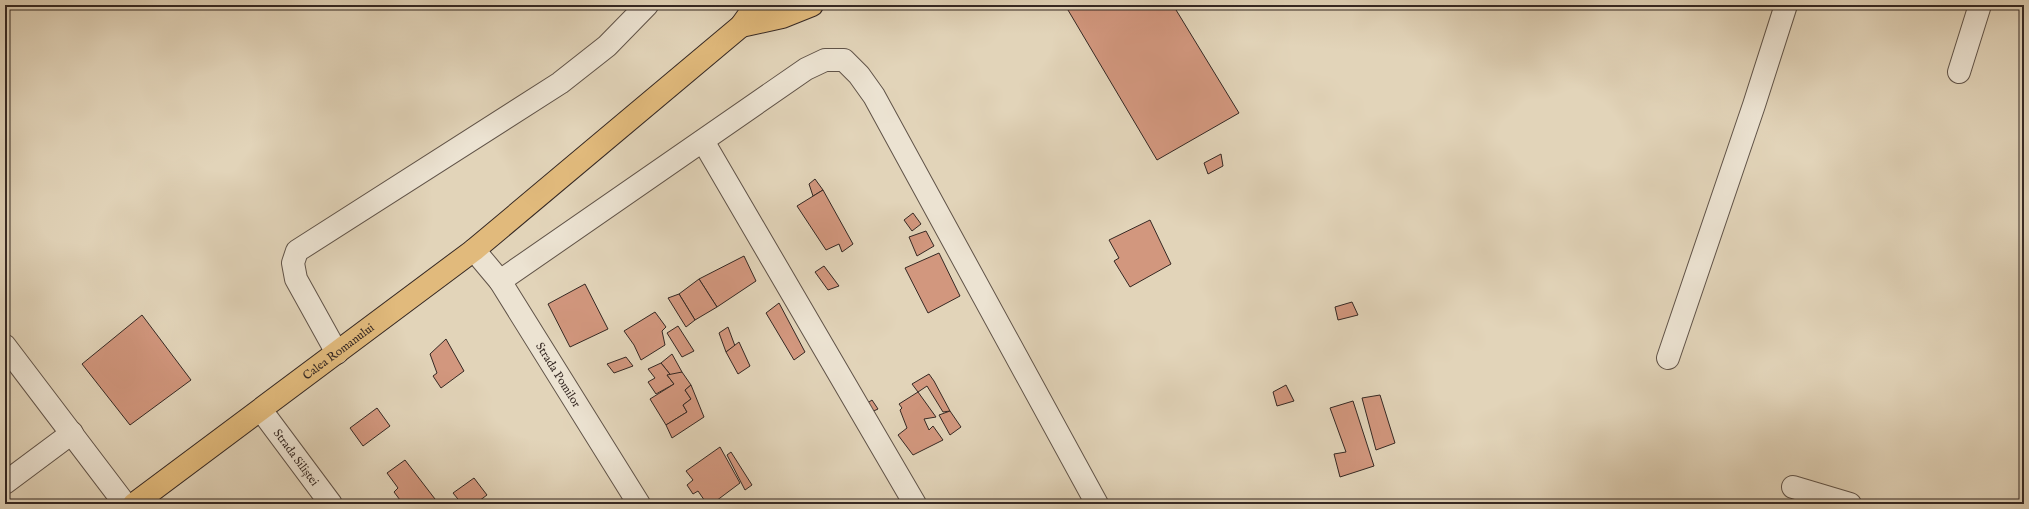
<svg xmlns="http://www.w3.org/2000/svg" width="2029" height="509" viewBox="0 0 2029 509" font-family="'IM FELL English',serif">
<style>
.building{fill:#d2977e;stroke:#352823}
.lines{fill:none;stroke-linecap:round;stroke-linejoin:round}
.minor-casing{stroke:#605348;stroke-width:24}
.major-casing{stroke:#352823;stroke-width:24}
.minor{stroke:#ece3d2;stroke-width:22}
.major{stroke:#e1ba7c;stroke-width:22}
.labels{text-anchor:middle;stroke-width:3;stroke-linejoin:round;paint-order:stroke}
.street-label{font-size:12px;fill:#352823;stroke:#ece3d2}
</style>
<rect width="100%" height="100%" fill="#e2d4b9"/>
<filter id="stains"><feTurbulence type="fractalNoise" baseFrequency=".005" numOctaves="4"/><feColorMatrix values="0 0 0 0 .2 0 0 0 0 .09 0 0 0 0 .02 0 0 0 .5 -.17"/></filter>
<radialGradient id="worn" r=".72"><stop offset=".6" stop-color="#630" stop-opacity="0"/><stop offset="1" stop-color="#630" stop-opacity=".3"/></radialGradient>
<!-- building -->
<g class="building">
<path d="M1065,5H1173L1239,113L1157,160Z"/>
<path d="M1221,154L1223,166L1208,174L1204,163Z"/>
<path d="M815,179L823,190L813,196L809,184Z"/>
<path d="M823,190L853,244L842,252L839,244L826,250L797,206Z"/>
<path d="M913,213L921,224L912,231L904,220Z"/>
<path d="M1150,220L1171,264L1130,287L1114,261L1119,258L1109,240Z"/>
<path d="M926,231L934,246L917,256L909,237Z"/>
<path d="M939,253L960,296L928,313L905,268Z"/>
<path d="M744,256L756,281L717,307L699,279Z"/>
<path d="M824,266L839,286L828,290L815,272Z"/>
<path d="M699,279L717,307L695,320L679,294Z"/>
<path d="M585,284L608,329L570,347L548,304Z"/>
<path d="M679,294L695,320L686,327L668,298Z"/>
<path d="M1352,302L1358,315L1338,320L1335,307Z"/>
<path d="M779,303L805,352L794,360L766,313Z"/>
<path d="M655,312L666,327L662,331L665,345L641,360L634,345L624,331Z"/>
<path d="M142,315L191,380L130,425L82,364Z"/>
<path d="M678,326L694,351L682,357L667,333Z"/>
<path d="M728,327L735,346L726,352L719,333Z"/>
<path d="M446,339L464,371L441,388L433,376L437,373L430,354Z"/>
<path d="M739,342L750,366L738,374L726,352Z"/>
<path d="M672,354L682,372L673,378L661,363Z"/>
<path d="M626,357L633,366L614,373L607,364Z"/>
<path d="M661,363L673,378L667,375L674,384L656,394L648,382L655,378L648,369Z"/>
<path d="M682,372L691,385L685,390L691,399L683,405L687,412L666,425L650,399L674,384L667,375Z"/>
<path d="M929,374L934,381L950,411L943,412L927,386L918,392L912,384Z"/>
<path d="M691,385L704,417L672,438L666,425L687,412L683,405L691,399L685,390Z"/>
<path d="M1286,385L1294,401L1277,406L1273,392Z"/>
<path d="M918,392L936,417L924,419L929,430L933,426L943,440L913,455L898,435L907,428L900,410L902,408L899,404Z"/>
<path d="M1380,395L1395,443L1376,450L1362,398Z"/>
<path d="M872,400L878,409L865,415L860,408Z"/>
<path d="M1353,401L1374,466L1340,477L1334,454L1346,452L1330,408Z"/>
<path d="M377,408L390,426L363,446L350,428Z"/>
<path d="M950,411L961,427L950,435L939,415Z"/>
<path d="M720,447L740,483L712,504H707L698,491L693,494L687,485L693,480L686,471Z"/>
<path d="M731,452L752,485L745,490L727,455Z"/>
<path d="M405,460L435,499L429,504H403L394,492L398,488L387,473Z"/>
<path d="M474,478L487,495L475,504H462L453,493Z"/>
</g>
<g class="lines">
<defs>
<g id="minor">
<path d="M1959,72L1980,5"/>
<path d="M703,141L915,504"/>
<path id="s1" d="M474,250L500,281L639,504"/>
<path d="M500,281L806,69L825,60H844L859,75L874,96L1097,504"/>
<path d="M5,346L125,504"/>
<path d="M337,353L296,279L293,263L297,251L560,83L607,46L647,5"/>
<path d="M1668,358L1754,105L1786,5"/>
<path id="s2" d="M261,410L331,504"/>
<path d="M5,483L72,433"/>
<path d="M1793,487L1850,504"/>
</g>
<g id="major">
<path d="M741,26L782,17L812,5"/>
<path id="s3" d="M134,504L474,250L741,26L756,5"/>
</g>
</defs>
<!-- minor casing -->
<use href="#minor" class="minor-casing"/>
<!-- major casing -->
<use href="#major" class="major-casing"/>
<!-- minor -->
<use href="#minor" class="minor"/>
<!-- major -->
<use href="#major" class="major"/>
</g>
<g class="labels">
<!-- street labels -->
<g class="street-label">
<text dy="4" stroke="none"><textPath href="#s3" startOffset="255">Calea Romanului</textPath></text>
<text dy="4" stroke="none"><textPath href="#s1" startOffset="151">Strada Pomilor</textPath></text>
<text dy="4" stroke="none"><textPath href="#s2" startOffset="59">Strada Siliștei</textPath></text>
</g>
</g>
<!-- margin -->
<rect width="2029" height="509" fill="none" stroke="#e2d4b9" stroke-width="20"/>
<rect x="6" y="6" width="2017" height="497" fill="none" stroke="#352823" stroke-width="2"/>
<rect x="10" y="10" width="2009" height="489" fill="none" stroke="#352823"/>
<rect width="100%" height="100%" filter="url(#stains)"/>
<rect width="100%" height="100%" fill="url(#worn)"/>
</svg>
